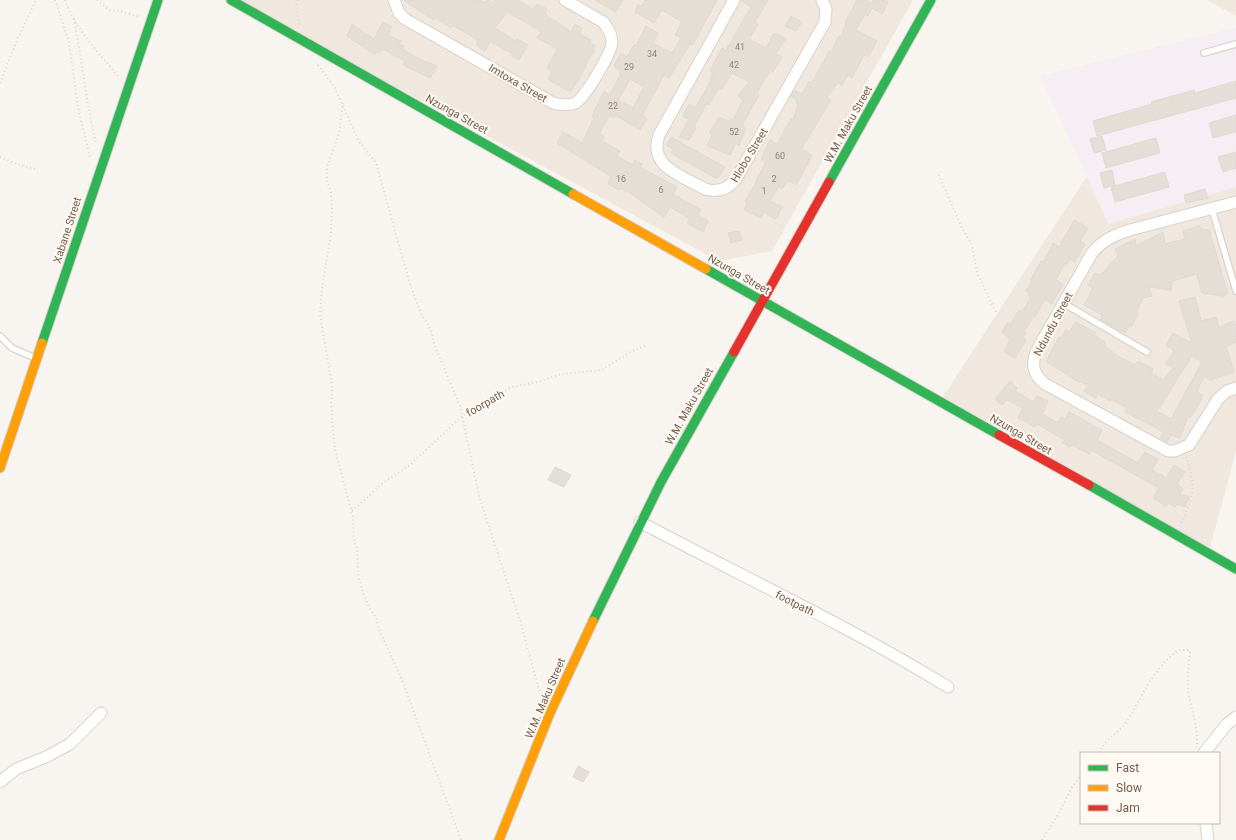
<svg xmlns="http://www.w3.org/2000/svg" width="1236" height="840" viewBox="0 0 1236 840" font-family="Roboto,sans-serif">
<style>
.residential{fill:#f0e8de}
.education{fill:#f5eef4}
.building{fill:#e5ded7;stroke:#e0d9d2;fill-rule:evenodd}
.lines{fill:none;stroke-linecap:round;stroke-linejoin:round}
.lane-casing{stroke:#d7d2ce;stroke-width:8}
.street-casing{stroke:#d7d2ce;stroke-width:13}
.fast-casing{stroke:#d6d1ca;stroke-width:11}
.slow-casing{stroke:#d6d1ca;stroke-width:11}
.jam-casing{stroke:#d6d1ca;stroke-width:11}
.path{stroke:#dad5d0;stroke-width:2;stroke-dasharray:1 3;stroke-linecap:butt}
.lane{stroke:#fefefd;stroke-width:5.5}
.street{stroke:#fefefd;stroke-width:11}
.fast{stroke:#30b455;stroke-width:9}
.slow{stroke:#ff9f0a;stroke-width:9}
.jam{stroke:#e5322d;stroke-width:9}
.labels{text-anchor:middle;stroke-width:4;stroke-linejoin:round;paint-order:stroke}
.number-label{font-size:9px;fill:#948074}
.street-label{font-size:11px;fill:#765e50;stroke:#fefaf3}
</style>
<rect width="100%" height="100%" fill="#f8f5f0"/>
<!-- residential -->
<g class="residential">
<path d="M234,0H913L772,251L719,261Z"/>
<path d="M1207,0H1236V16Z"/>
<path d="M1236,28V451L1210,548L942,398L1087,176L1041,76Z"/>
</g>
<!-- education -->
<path class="education" d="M1236,28V187L1108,224L1041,76Z"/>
<!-- building -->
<g class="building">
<path d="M403,0H479L484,2L488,0L494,3L495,0H517L533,9L537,4L547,9L545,14L571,32L575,24L582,28L579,34L591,40L590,43L595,46L593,50L595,51L590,57L578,81L571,91H569L548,79L552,72L547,68L557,50L556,48L537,38L541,31L507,12L495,28L516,41L517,39L528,45L519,60L511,56L513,54L490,41L485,51L476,45L478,40L452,25L451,28L435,18L434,20Z"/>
<path d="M595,0H623L616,12Z"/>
<path d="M645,0H717L693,45L690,44L669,78L664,75L642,116L647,119L640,130L615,115L614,118L610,115L599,134L604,136L602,141L620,151L617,156L633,165L635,160L642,164L640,167L677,187L673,194L701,210L698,215L708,221L703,232L687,223L690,219L670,207L664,217L630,193L620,188L619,190L608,184L611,176L557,143L563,132L582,143L594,118L592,116L604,91L609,95L621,74L619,73L620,70L614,66L621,53L627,57L634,45L636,46L646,26L658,33L653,43L672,53L681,38L675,35L682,22L662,10L654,23L635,12L638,5L642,6ZM630,79L644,87L633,108L618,100Z"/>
<path d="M741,0H768L755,22L758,24L749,39L766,48L774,33L786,38L776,54L782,57L773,72L770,70L757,93L759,95L742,126L746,128L739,145L736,143L730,155L707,146L712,135L709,133L719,117L730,122L731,119L733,120L743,100L738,96L749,82L732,73L722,90L719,88L709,105L707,103L694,127L696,128L689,140L679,137L689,119L684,117L685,111L689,104L695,108L712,79H710L713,73L710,71L716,59L722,48L726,50L751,7Z"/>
<path d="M857,0H866L872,3L873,0H884L888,2L882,14L872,8L868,16L865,14L856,30L877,41L868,57L864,55L852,78L848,75L842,85L838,83L827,97L831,100L801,149L812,155L809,162L796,185L788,180L782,189L778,187L770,201L782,207L776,219L764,213L761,218L744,210L747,203L745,202L766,162L761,159L770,140L777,144L791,119L793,120L798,105L796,103L797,101L791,96L794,90L802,94L809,81L812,83L829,51L831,52L839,36L841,37L846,23L845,22Z"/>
<path d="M791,16L802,22L796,31L785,26Z"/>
<path d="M383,22L392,27L388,35L401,41L399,44L404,46L402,49L427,63L428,62L437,66L430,78L403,65L405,61L383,49L380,53L377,51L375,55L347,36L352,24L374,39Z"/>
<path d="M1236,81V98L1097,136L1093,121L1152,104L1151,102L1194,90L1195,93Z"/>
<path d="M1236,115V132L1213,138L1209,123Z"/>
<path d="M1102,136L1106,150L1094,153L1090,139Z"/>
<path d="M671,137L725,167L719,177L716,178L671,153L673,149L667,146Z"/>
<path d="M1156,138L1160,153L1106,168L1102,153Z"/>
<path d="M1236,152V168L1223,172L1218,157Z"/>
<path d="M1112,170L1115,185L1104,188L1100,173Z"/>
<path d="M1165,172L1169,187L1115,202L1111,187Z"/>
<path d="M1205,189L1208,198L1186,203L1184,195Z"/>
<path d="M1074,220L1088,228L1080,241L1085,244L1075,262L1070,259L1067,264L1065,263L1056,280L1063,284L1052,304L1045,299L1035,317L1034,316L1024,332L1026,333L1023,338L1026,340L1015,358L1004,352L1010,339L1002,332L1007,323L1010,325L1019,310L1022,312L1031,297L1028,296L1029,293L1026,291L1032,282L1030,281L1041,261L1043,262L1053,243L1059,247Z"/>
<path d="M1199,226L1203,230L1209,229L1228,294L1223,296L1202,293L1197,274L1172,281L1171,290L1149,287L1152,296L1143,298L1136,313L1138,314L1131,327L1129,326L1125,333L1100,319L1102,315L1084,305L1093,288L1088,285L1095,273L1101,275L1118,256L1115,249L1135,239L1136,246L1163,232L1165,244L1185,239L1183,231Z"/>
<path d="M739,231L742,240L731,243L728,233Z"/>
<path d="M1195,297L1201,321L1216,317L1219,327L1234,321L1236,326V342L1226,346L1234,372L1210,380L1206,377L1201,382L1197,392L1202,395L1200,398L1202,399L1190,418L1188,416L1180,438L1171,435L1167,442L1160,438L1164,432L1125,412L1127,408L1111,399L1110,401L1098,394L1096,398L1084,391L1088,385L1075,380L1046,361L1059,337L1061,338L1066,329L1069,332L1076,322L1096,333L1094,335L1105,342L1106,347L1113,352L1112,353L1135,365L1138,361L1153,369L1151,373L1163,380L1173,368L1166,364L1174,350L1166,346L1173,333L1192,343L1179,301ZM1192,356L1202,362L1171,419L1157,411Z"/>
<path d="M1010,381L1017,388L1015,391L1034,402L1037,396L1048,401L1042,414L1058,423L1061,417L1065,419L1069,412L1102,430L1097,440L1138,463L1145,452L1158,459L1152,470L1166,478L1174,465L1185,472L1177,484L1183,489L1180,494L1189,497L1185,507L1177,504L1175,507L1168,503L1166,506L1153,498L1159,488L1091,450L1089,454L1072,445L1070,447L1063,443L1065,440L1037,424L1035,427L1018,418L1023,408L1007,400L1002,405L995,399Z"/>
<path d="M555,467L571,475L564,487L548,480Z"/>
<path d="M578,766L589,772L583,782L573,777Z"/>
</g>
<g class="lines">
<defs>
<g id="lane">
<path d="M1204,53L1236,44"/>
<path d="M1212,209L1236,291"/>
<path d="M1063,303L1147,352"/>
<path d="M0,336L12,348L35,358"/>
</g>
<g id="street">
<path d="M394,0L399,13L405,19L553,103C561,105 568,106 575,103C585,98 612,52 612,42C612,34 607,27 603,22L565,0"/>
<path d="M734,0L659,135C648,167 682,176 705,189C718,193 728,189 736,179L825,22L826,9L822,0"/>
<path d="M1236,202L1130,230C1114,235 1103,240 1092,253L1036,352C1031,366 1034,375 1045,384L1168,451H1175L1189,445L1218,399L1227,391L1236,388"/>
<path d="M640,522C743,577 849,626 948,687"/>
<path d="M1204,753L1227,724L1236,717"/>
<path d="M0,782L16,769L46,757L70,744L101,713"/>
<path d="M1206,823L1208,840"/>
</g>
<g id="fast">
<path d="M231,0L573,194"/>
<path d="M829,182L931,0"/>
<path d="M706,269L999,435"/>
<path d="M42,343L158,0"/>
<path d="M1089,485L1236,569"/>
<path d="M593,621L661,482L734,352"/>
</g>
<g id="slow">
<path d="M573,194L706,269"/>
<path d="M0,468L42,343"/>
<path d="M499,840L550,713L593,621"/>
</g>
<g id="jam">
<path d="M734,352L829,182"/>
<path d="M999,435L1089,485"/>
</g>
</defs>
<!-- lane casing -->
<use href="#lane" class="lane-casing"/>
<!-- street casing -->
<use href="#street" class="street-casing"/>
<!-- fast casing -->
<use href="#fast" class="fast-casing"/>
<!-- slow casing -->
<use href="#slow" class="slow-casing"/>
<!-- jam casing -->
<use href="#jam" class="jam-casing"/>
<!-- path -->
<g class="path">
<path d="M55,0L69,42L78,108L90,158"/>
<path d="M65,0C75,29 99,53 118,76"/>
<path d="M97,0L109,10L120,11L139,17"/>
<path d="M298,0L296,5L299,24"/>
<path d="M74,19C82,60 86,102 96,143"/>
<path d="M318,65L335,88L358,140L376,163L410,284L422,316L431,330L435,346L460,406L479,496L521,624L542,701"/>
<path d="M0,83L17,40L36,0"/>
<path d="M343,103L339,133L327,168V182L331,192L332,206L331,233L322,288L320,315L332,385L331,405L335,450L353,516L354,542L357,547L358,574L362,589L369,608L376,617L379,630L401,677L461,840"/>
<path d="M0,157L20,165L36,169"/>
<path d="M939,175L962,228L972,245L977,273L997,314"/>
<path d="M352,511L383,483L410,465L462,416L481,404L512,387L538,382L561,374L602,370L632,351L645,346"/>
<path d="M1181,523C1194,498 1196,483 1186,457"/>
<path d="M1099,753C1105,739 1119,733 1127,721C1145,692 1150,673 1178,650H1189L1190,652C1189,663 1187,674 1188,686C1189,705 1198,724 1197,744"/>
<path d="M1042,840L1060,811L1071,789L1081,775"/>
</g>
<!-- lane -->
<use href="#lane" class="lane"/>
<!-- street -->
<use href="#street" class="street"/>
<!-- fast -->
<use href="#fast" class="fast"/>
<!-- slow -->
<use href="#slow" class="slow"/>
<!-- jam -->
<use href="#jam" class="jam"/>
</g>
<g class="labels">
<!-- number labels -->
<g class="number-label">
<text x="740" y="50">41</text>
<text x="652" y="57">34</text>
<text x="734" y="68">42</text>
<text x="629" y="70">29</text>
<text x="613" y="109">22</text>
<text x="734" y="135">52</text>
<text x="780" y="159">60</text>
<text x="621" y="182">16</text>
<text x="774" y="182">2</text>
<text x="661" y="193">6</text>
<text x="764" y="194">1</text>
</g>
<!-- street labels -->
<g class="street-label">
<text transform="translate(518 83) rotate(30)" y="4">Imtoxa Street</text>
<text transform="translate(457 114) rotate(29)" y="4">Nzunga Street</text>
<text transform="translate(848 124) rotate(-61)" y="4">W.M. Maku Street</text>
<text transform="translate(749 155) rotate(-59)" y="4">Hlobo Street</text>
<text transform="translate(67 230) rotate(-72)" y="4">Xabane Street</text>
<text transform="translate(739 274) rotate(30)" y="4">Nzunga Street</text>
<text transform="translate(1053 324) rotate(-62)" y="4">Ndundu Street</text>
<text transform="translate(485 403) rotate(-30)" y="4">foorpath</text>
<text transform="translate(689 406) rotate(-61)" y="4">W.M. Maku Street</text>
<text transform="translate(1021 434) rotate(30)" y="4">Nzunga Street</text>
<text transform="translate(795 603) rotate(27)" y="4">footpath</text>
<text transform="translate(545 698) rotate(-67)" y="4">W.M. Maku Street</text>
</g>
</g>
<!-- legend -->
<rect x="1080" y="752" width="140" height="72" fill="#fefaf3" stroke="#c8bcb2"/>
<rect x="1088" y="765" width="20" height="6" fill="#30b455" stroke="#c8bcb2"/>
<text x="1116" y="772" font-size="12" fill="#765e50">Fast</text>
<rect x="1088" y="785" width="20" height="6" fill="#ff9f0a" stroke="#c8bcb2"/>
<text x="1116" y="792" font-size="12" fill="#765e50">Slow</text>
<rect x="1088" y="805" width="20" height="6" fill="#e5322d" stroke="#c8bcb2"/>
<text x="1116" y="812" font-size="12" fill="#765e50">Jam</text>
</svg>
